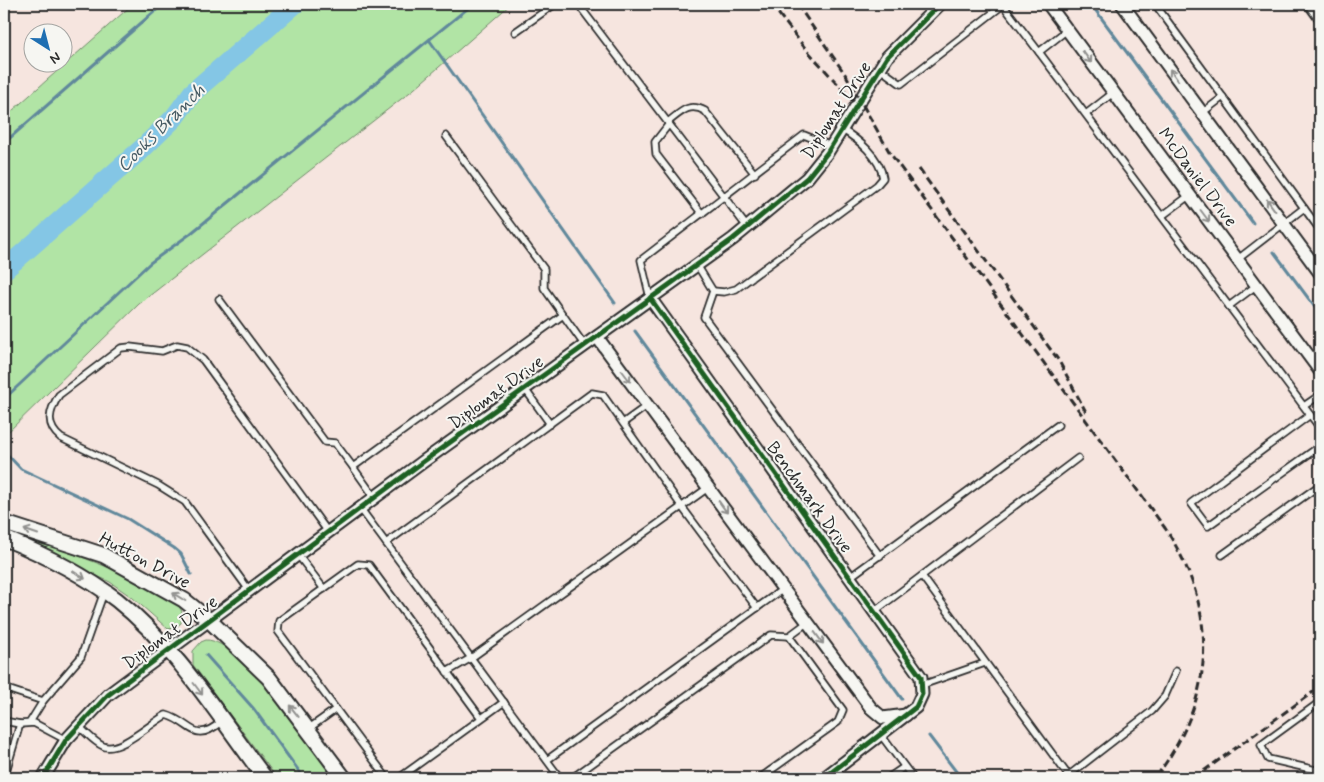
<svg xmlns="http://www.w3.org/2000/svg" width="1324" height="782" viewBox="0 0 1324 782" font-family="Mynerve,sans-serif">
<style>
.green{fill:#b1e4a5;stroke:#6e8868}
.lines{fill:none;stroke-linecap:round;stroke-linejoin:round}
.stream{stroke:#60889b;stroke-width:3}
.river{stroke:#84c6e5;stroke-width:20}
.service-casing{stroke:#2b2b2b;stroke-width:9}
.minor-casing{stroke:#2b2b2b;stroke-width:15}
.tertiary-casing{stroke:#2b2b2b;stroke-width:18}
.service{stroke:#f6f6f2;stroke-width:5.5}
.minor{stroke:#f6f6f2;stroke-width:11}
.tertiary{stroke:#f6f6f2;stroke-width:14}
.rail{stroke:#2b2b2b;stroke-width:3;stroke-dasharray:8 4;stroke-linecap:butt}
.cycleway-casing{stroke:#f6f6f2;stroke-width:8}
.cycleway{stroke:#1b5e20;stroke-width:5}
.oneway{stroke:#90908e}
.labels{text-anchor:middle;stroke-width:4;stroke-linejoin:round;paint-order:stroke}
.street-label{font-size:18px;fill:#2b2b2b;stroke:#f6f6f2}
.water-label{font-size:19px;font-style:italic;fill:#465a63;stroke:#f6f6f2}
</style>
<rect width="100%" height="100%" fill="#f6e5df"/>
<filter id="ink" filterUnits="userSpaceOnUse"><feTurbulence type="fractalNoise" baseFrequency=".02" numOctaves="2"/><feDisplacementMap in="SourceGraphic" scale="10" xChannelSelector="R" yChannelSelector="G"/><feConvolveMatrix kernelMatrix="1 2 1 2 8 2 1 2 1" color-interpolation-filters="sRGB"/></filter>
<g filter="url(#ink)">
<!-- green -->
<g class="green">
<path d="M133,4H511L414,89L139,304L4,436V118Z"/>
<path d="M4,530C35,541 173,584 182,612L181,623L175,628L168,629L133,598L110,582L4,532Z"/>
<path d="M206,640C241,639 315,749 336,778H277L193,665V651L201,642Z"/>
</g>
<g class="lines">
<!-- stream -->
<g class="stream">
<path d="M1091,4L1253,223"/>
<path d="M430,41L615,303"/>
<path d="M4,143L163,4"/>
<path d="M1274,252L1320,314"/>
<path d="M635,331L902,699"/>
<path d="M4,399L150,263L190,234L473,4"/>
<path d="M4,451L21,469L128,519L174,548L181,554L191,574"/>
<path d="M206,655L253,708L304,778"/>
<path d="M929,736L961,778"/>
</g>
<!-- river -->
<path class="river" d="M4,270L144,147L174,118L193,92L295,4"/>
<defs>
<g id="service">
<path d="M578,4L747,227"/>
<path d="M1155,4L1304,208"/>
<path d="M1307,4L1320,22"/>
<path d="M515,32L555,4"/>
<path d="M1039,52L1320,428"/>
<path d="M879,68L901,84L1003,5L1039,52L1067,30"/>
<path d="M1202,113L1223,97"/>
<path d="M1086,114L1113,93"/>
<path d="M668,122C681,112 689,102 705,111L755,174"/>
<path d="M669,124L655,142L656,154L702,214"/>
<path d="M446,136L544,269V288L585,346"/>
<path d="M1162,216L1190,195"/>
<path d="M1238,259L1304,208L1320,230"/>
<path d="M697,265L713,291L704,317L880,556"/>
<path d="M713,291L724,292L736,289L877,185L883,178C880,157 858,139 841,129"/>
<path d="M650,298L641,260L804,135L831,146"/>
<path d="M219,299L325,442L335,443L353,467L563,315"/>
<path d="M1229,306L1257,285"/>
<path d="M525,389L550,424"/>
<path d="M1304,406L1320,395"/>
<path d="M1310,415L1191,503L1208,526L1320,446"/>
<path d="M623,423L648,405"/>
<path d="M353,467L375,498"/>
<path d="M360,508L560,778"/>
<path d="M386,543L592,393L603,395L682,507L757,608"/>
<path d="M298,555L324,589"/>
<path d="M1222,555L1320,485"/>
<path d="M922,576L1070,778"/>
<path d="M850,577L1058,425"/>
<path d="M249,590L185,502L158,485L61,438C45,425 49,411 59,395L121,348L130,347L162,351L177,345L187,347L203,360L328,532"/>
<path d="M875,611L1078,458"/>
<path d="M789,636L808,622"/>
<path d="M447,672L471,658L709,487"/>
<path d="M922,685L985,663"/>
<path d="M4,688L43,701"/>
<path d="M1320,702L1261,745L1268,759L1320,771"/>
<path d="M4,721L20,724L34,723L66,740"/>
<path d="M30,722L43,701L81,657L104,592"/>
<path d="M78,726C86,732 94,742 103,746C118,754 151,723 166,715C192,722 193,746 222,721"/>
<path d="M308,729L336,709"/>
<path d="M881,735L913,778"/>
<path d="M547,760L783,589"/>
<path d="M770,771L776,778"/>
<path d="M1068,776L1152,711L1165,696L1176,671"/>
<path d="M4,778L20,724"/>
<path d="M387,778L278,631L279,621L358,564L369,565L481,718"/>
<path d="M399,778L504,702"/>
<path d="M572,778L771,635L789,636L843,710L838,722L760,778"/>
<path d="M888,778L904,767"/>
</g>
<g id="minor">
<path d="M1048,4L1320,371"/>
<path d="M1122,4L1320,273"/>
<path d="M650,298L921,677L922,694L916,707L824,778"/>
<path d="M597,337L871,708L883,718L906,715"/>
<path d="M43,778L66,740L108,695L424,461L733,239L807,178L827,153L887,57L940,4"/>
</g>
<g id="tertiary">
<path d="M4,523L103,555L184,600L209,620L269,678L344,778"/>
<path d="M4,538C43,554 83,574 117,600C177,648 219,717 265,778"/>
</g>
</defs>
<!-- service casing -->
<use href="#service" class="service-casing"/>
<!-- minor casing -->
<use href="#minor" class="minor-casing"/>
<!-- tertiary casing -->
<use href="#tertiary" class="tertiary-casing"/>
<!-- service -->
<use href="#service" class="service"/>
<!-- minor -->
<use href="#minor" class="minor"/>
<!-- tertiary -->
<use href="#tertiary" class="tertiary"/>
<!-- rail -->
<g class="rail">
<path d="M771,4L805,48L855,103"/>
<path d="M797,4L847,77L890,153L1165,528C1220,612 1216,698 1155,778"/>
<path d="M919,169L1059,361L1086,412"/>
<path d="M1194,778L1320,687"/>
</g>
<defs>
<g id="cycleway">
<path d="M650,298L921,677L922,694L916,707L824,778"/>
<path d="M43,778L66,740L108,695L424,461L733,239L807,178L827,153L887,57L940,4"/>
</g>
</defs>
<!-- cycleway casing -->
<use href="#cycleway" class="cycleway-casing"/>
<!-- cycleway -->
<use href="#cycleway" class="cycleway"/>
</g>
<!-- one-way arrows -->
<defs><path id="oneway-shaft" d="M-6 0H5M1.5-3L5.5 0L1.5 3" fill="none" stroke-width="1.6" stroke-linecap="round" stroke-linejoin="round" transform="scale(1.25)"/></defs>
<g class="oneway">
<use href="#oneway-shaft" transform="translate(1087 57) rotate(54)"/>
<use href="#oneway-shaft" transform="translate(1174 75) rotate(-126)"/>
<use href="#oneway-shaft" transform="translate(1271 205) rotate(-126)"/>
<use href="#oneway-shaft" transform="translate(1205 216) rotate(53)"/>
<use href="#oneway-shaft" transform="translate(626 376) rotate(53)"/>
<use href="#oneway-shaft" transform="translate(723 507) rotate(54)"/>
<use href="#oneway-shaft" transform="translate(31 532) rotate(-161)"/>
<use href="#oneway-shaft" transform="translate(79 575) rotate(32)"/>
<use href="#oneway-shaft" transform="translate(179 597) rotate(-148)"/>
<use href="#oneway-shaft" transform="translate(819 638) rotate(54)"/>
<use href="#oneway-shaft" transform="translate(198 689) rotate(53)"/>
<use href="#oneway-shaft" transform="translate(294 711) rotate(-128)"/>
</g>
</g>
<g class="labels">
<!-- street labels -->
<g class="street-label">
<text transform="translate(836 110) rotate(-57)" y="6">Diplomat Drive</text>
<text transform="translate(1198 177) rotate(53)" y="6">McDaniel Drive</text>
<text transform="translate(496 392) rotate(-36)" y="6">Diplomat Drive</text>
<text transform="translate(810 497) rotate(54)" y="6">Benchmark Drive</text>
<text transform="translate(145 560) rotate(28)" y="6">Hutton Drive</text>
<text transform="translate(170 632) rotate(-36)" y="6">Diplomat Drive</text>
</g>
<!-- water labels -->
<g class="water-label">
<text transform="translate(160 127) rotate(-45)" y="7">Cooks Branch</text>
</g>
</g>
<!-- margin -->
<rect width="1324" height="782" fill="none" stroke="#f6f6f2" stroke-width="20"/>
<rect x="10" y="10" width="1304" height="762" fill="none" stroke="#2b2b2b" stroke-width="2" filter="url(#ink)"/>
<!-- north arrow -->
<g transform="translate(48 48) rotate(144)"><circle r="24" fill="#f6f6f2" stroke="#a5a5a2"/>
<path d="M0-4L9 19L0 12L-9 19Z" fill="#1f6fb2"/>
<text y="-8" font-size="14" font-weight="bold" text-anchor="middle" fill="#2b2b2b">N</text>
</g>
</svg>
